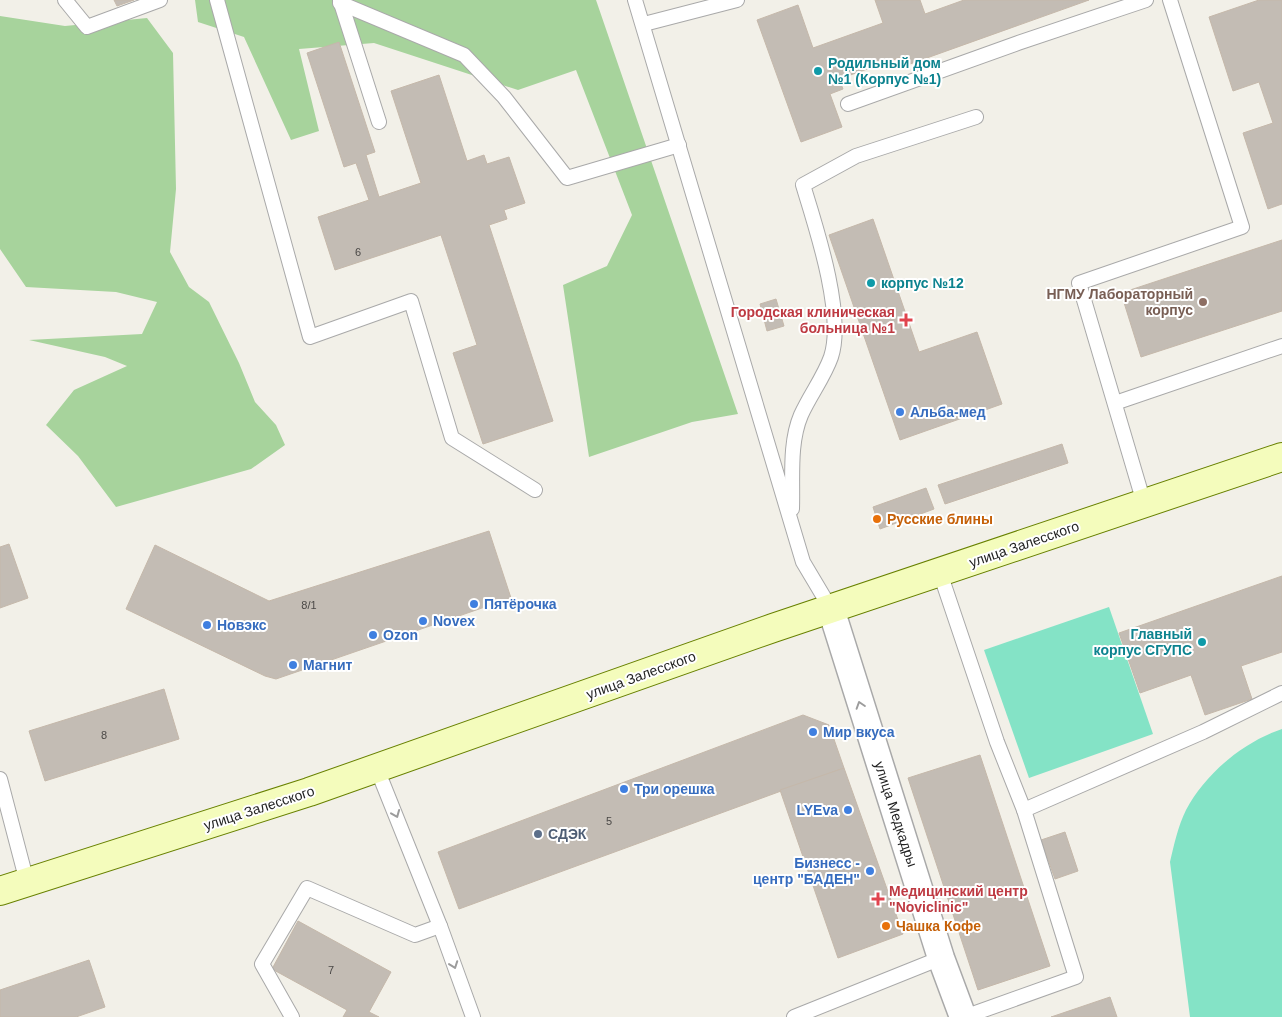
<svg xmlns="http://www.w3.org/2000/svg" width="1282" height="1017" viewBox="0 0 1282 1017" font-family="Helvetica,sans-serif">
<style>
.forest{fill:#a7d39c}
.pitch{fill:#84e3c6}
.building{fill:#c3bcb4;stroke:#c5b8aa}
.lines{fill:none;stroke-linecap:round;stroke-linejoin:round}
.service-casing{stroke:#a9a9a9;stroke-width:16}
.minor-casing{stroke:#a9a9a9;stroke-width:29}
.secondary-casing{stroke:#688101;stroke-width:30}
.service{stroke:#fff;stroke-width:14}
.minor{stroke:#fff;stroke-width:26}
.secondary{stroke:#f4fcbc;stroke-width:28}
.oneway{stroke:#9c9c9c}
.culture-dot{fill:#0f9aa8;stroke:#fff;stroke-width:2}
.education-dot{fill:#8d6e63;stroke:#fff;stroke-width:2}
.health-dot{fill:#e0444e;stroke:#fff;stroke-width:2}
.shop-dot{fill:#3f7fe0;stroke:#fff;stroke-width:2}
.food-dot{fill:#e8710a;stroke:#fff;stroke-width:2}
.service-dot{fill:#5c6f8a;stroke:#fff;stroke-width:2}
.labels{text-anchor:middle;stroke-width:4;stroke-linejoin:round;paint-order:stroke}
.number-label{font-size:11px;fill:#4a4846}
.culture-label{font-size:14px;font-weight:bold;fill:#0d838f;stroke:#fff;text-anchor:start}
.education-label{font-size:14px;font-weight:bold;fill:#785e54;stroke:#fff;text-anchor:end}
.health-label{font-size:14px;font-weight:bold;fill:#be3a42;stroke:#fff;text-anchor:end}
.shop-label{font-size:14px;font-weight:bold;fill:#366cbe;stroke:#fff;text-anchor:start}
.food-label{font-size:14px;font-weight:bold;fill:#c56008;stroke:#fff;text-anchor:start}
.street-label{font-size:14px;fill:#222;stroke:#fff}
.service-label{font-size:14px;font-weight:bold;fill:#4e5e75;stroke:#fff;text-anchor:start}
</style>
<rect width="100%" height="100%" fill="#f2f0e8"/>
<!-- forest -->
<g class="forest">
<path d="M195,0H596L738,414L692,422L589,457L563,285L607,266L632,215L576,70L518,90L374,43L299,49L319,131L291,140L244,37L198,22Z"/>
<path d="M0,16L65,26L147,18L173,53L176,189L170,252L189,287L209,302L239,363L255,402L276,425L285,445L251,469L116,507L78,456L46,425L74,390L127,366L105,357L29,340L142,334L157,302L116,292L26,287L0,249Z"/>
</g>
<!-- pitch -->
<g class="pitch">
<path d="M1109,607L1153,734L1029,778L984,650Z"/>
<path d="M1282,729V1017H1190L1170,862C1174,845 1178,826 1186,810C1205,774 1243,742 1282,729Z"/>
</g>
<!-- building -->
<g class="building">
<path d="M114,0H134L117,6Z"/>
<path d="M875,0H920L925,14L964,0H1089L910,64L907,55L839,79L843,89L830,94L842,127L801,142L757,20L798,5L813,48L883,23Z"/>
<path d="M1259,0H1282V204L1268,209L1243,133L1273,123L1259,82L1233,91L1209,17Z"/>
<path d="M339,42L375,152L366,155L379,197L421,183L391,91L439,75L467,161L484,155L487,164L509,157L525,203L504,210L507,219L489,225L553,421L483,444L453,353L477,345L441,235L335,270L318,217L369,200L356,163L344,167L307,53Z"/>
<path d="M873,219L919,352L977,332L1002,404L900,440L829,235Z"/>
<path d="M1282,240V311L1141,357L1121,293Z"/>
<path d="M776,299L784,326L767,331L760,304Z"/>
<path d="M1062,444L1068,463L945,504L938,485Z"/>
<path d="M926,488L934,509L880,529L873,507Z"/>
<path d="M489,531L511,598L276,679L265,676L126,609L155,545L269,601Z"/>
<path d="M9,544L28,598L0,608V547Z"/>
<path d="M1282,576V652L1241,666L1252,699L1205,715L1191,675L1140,693L1119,633Z"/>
<path d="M164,689L179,739L45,781L29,731Z"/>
<path d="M803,715L829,725L844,768L459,909L438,852Z"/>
<path d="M980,755L1050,966L978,990L908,778Z"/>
<path d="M844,768L903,934L838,958L780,790Z"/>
<path d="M1065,832L1078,871L1055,879L1041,840Z"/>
<path d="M298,921L391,972L369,1012L379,1017H343L347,1010L272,969Z"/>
<path d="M89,960L105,1007L76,1017H0V990Z"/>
<path d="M1110,997L1117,1017H1051Z"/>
</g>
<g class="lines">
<defs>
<g id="service">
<path d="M65,0L87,27L160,0"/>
<path d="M217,0L310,337L411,301L452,438L535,490"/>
<path d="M340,0L379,122"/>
<path d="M635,0L803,562L831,609"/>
<path d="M340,3L464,55L504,97L567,178L679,145"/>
<path d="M644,24L737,0"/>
<path d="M848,104L1018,43L1146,0"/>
<path d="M1115,403L1282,346"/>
<path d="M1144,503L1079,283L1242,227L1170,0"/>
<path d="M792,509C793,478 789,443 801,415C810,395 824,377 831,357C845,315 816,227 803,185L856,156L976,117"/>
<path d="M940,573L997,742L1024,810"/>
<path d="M377,769L440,926L473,1017"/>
<path d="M0,779L27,882"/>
<path d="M292,1017L262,964L307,888L415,935L440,926"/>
<path d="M794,1017L941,958"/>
<path d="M964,1017L1076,977L1024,810L1203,732L1282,693"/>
</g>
<path id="minor" d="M831,609L941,958L963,1017"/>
<path id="secondary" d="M0,891L309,792L773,628L1282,457"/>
</defs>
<!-- service casing -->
<use href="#service" class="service-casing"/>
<!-- minor casing -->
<use href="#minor" class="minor-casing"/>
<!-- secondary casing -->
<use href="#secondary" class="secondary-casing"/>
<!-- service -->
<use href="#service" class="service"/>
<!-- minor -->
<use href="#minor" class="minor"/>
<!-- secondary -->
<use href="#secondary" class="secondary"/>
</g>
<!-- one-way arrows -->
<defs><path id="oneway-chevron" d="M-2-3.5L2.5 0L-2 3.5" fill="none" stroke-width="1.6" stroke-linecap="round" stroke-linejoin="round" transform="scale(1.25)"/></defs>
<g class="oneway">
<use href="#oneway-chevron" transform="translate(860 705) rotate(-108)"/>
<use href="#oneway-chevron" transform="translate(396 814) rotate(68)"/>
<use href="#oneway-chevron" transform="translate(454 965) rotate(70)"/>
</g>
<!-- markers -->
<g class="culture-dot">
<circle cx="818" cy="71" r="5"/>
<circle cx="871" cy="283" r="5"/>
<circle cx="1202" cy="642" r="5"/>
</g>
<circle class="education-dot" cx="1203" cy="302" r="5"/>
<g class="health-dot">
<path d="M903.5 312.5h5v5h5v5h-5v5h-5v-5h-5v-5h5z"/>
<path d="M875.5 891.5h5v5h5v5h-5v5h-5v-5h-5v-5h5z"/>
</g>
<g class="shop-dot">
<circle cx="900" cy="412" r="5"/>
<circle cx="474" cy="604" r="5"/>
<circle cx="423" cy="621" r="5"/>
<circle cx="207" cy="625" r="5"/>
<circle cx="373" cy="635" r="5"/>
<circle cx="293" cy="665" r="5"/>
<circle cx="813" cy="732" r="5"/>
<circle cx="624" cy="789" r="5"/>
<circle cx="848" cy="810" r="5"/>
<circle cx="870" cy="871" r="5"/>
</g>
<g class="food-dot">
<circle cx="877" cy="519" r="5"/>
<circle cx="886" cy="926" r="5"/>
</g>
<circle class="service-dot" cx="538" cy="834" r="5"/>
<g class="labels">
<!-- number labels -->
<g class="number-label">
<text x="358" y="256">6</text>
<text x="309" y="609">8/1</text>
<text x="104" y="739">8</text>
<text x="609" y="825">5</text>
<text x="331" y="974">7</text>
</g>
<!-- culture labels -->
<g class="culture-label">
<text x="828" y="68">Родильный дом<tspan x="828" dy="16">№1 (Корпус №1)</tspan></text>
<text x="881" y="288">корпус №12</text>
<text x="1192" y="639" text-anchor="end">Главный<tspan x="1192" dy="16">корпус СГУПС</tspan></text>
</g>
<!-- education labels -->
<g class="education-label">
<text x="1193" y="299">НГМУ Лабораторный<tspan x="1193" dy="16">корпус</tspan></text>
</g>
<!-- health labels -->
<g class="health-label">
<text x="895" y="317">Городская клиническая<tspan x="895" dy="16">больница №1</tspan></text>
<text x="889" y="896" text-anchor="start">Медицинский центр<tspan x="889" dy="16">"Noviclinic"</tspan></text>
</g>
<!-- shop labels -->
<g class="shop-label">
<text x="910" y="417">Альба-мед</text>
<text x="484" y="609">Пятёрочка</text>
<text x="433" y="626">Novex</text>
<text x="217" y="630">Новэкс</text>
<text x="383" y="640">Ozon</text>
<text x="303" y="670">Магнит</text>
<text x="823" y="737">Мир вкуса</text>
<text x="634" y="794">Три орешка</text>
<text x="838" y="815" text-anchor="end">LYEva</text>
<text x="860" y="868" text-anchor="end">Бизнесс -<tspan x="860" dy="16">центр "БАДЕН"</tspan></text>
</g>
<!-- food labels -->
<g class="food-label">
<text x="887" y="524">Русские блины</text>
<text x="896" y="931">Чашка Кофе</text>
</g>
<!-- street labels -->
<g class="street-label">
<text transform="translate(1024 544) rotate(-19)" y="5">улица Залесского</text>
<text transform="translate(641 675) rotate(-20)" y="5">улица Залесского</text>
<text transform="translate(259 808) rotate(-18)" y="5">улица Залесского</text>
<text transform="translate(896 814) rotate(72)" y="5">улица Медкадры</text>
</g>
<!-- service labels -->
<g class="service-label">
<text x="548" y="839">СДЭК</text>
</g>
</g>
</svg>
